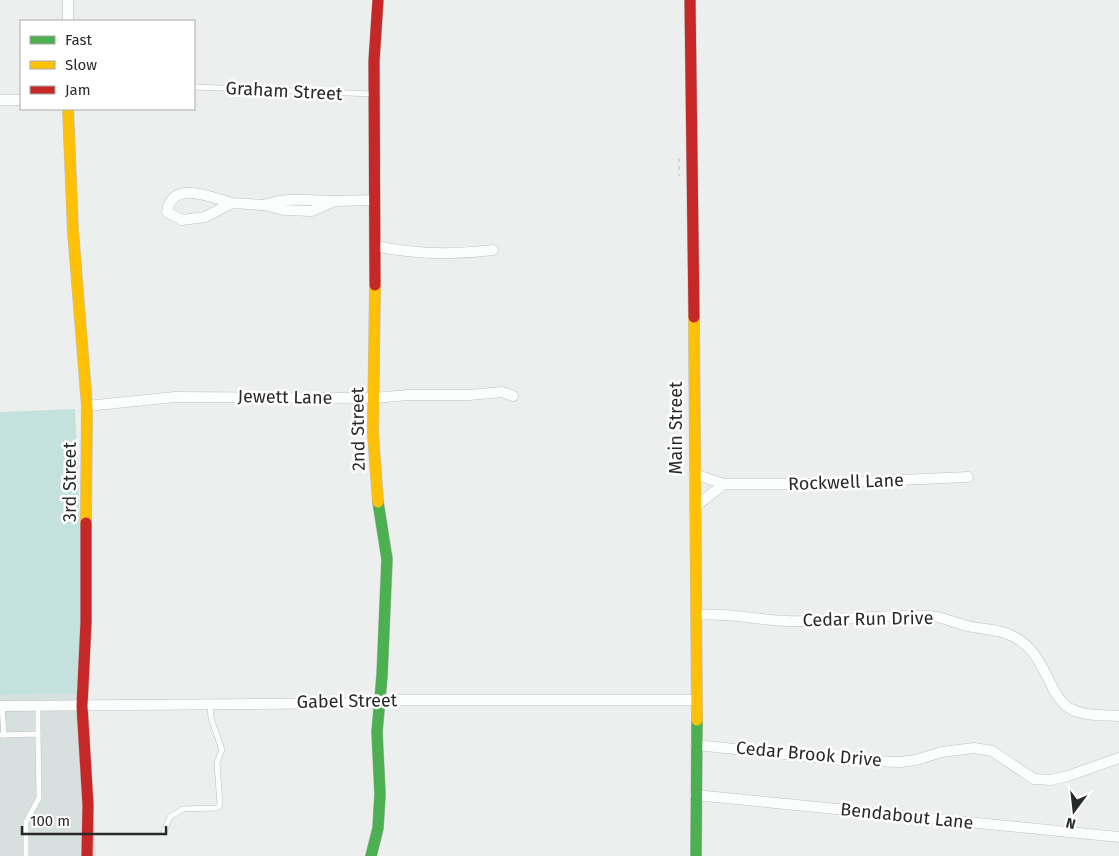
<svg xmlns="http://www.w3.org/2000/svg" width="1119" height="856" viewBox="0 0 1119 856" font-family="'Fira Sans',sans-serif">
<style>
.built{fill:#d8dfdf}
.green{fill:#c5e1de}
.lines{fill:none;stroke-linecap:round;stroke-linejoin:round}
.lane-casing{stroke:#bfc0c0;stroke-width:6}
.street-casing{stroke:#bfc0c0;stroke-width:11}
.fast-casing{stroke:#bfc0c0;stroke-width:12}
.slow-casing{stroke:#bfc0c0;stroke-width:12}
.jam-casing{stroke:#bfc0c0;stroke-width:12}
.path{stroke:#d4d5d5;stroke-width:2;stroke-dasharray:4 4;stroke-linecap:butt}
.lane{stroke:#fcfdfd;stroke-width:5}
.street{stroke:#fcfdfd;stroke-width:10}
.fast{stroke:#4caf50;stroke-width:11}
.slow{stroke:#ffc107;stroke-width:11}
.jam{stroke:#c62828;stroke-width:11}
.labels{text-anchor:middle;stroke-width:5;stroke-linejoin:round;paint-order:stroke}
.street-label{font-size:18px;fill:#282a29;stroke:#fff}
</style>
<rect width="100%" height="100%" fill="#edefef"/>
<!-- built -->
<path class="built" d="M88,694L96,856H0V695Z"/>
<!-- green -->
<path class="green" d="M75,409L88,694L0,695V412Z"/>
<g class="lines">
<defs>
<g id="lane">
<path d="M194,87L373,94"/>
<path d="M2,706L4,735"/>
<path d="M38,734V706"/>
<path d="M0,735L38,734L39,798L26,822V856"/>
<path d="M164,831L170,817L183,809L217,808L220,805L217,762L222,750L211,718L210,704"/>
</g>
<g id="street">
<path d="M68,0V21"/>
<path d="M0,100H21"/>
<path d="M232,203C210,197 172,179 167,212L182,220L205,217L232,203L264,205L284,210L312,211L335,201L374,200"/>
<path d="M264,205C286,197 308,200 332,201"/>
<path d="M376,246C413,254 455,255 493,250"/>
<path d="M87,406L175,397L374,398L408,395H469L502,392L513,396"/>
<path d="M694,474L724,484"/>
<path d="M695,507L724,484H808L968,477"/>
<path d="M697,615C726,612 757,620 787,621C834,623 881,613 928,616C942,616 954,623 968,626C980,629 993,629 1005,633C1048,647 1045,695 1071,709C1085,716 1103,715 1119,716"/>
<path d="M0,706L381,703L400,700H695"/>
<path d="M696,745L843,760L900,762L916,760L942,752L974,748L992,751L1034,779L1050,780L1068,776L1119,758"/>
<path d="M695,795L1119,837"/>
</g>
<g id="fast">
<path d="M371,856L378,828L380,794L377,732L382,676L387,559L378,502"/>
<path d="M696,856L697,720"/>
</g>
<g id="slow">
<path d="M68,109L73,231L87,406L86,523"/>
<path d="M375,285L373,433L378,502"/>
<path d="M694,317L697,720"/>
</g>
<g id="jam">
<path d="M690,0L694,317"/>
<path d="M375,285L374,61L378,0"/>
<path d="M86,523V622L82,706L88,805L87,856"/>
</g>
</defs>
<!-- lane casing -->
<use href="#lane" class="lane-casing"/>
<!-- street casing -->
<use href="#street" class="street-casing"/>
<!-- fast casing -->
<use href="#fast" class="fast-casing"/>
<!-- slow casing -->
<use href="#slow" class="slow-casing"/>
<!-- jam casing -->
<use href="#jam" class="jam-casing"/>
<!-- path -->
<path class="path" d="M679,158V176"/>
<!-- lane -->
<use href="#lane" class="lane"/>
<!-- street -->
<use href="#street" class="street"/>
<!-- fast -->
<use href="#fast" class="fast"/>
<!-- slow -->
<use href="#slow" class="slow"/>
<!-- jam -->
<use href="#jam" class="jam"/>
</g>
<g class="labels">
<!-- street labels -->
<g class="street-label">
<text transform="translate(284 91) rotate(3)" y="6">Graham Street</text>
<text transform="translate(285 397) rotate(1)" y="6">Jewett Lane</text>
<text transform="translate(676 428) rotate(-90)" y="6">Main Street</text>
<text transform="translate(358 429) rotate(-91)" y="6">2nd Street</text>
<text transform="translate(70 482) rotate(-90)" y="6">3rd Street</text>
<text transform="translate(846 482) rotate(-2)" y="6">Rockwell Lane</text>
<text transform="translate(868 619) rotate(-1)" y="6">Cedar Run Drive</text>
<text transform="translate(347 701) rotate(-1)" y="6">Gabel Street</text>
<text transform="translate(809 754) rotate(5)" y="6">Cedar Brook Drive</text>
<text transform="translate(907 816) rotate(6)" y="6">Bendabout Lane</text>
</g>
</g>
<!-- legend -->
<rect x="20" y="20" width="175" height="90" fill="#ffffff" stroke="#a9aaa9"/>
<rect x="30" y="36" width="25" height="8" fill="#4caf50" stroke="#a9aaa9"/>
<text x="65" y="45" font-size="15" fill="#282a29">Fast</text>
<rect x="30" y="61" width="25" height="8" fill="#ffc107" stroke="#a9aaa9"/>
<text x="65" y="70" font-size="15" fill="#282a29">Slow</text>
<rect x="30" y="86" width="25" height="8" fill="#c62828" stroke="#a9aaa9"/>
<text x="65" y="95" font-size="15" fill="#282a29">Jam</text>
<!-- north arrow -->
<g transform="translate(1074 811) rotate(195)" stroke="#ffffff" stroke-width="4" paint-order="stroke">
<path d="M0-4L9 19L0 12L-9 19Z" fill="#282a29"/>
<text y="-8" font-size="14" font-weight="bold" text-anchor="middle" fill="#282a29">N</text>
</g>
<!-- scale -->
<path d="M22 826v8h144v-8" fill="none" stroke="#282a29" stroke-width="2.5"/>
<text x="30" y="826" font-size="15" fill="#282a29" stroke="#ffffff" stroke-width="4" paint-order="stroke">100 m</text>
</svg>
